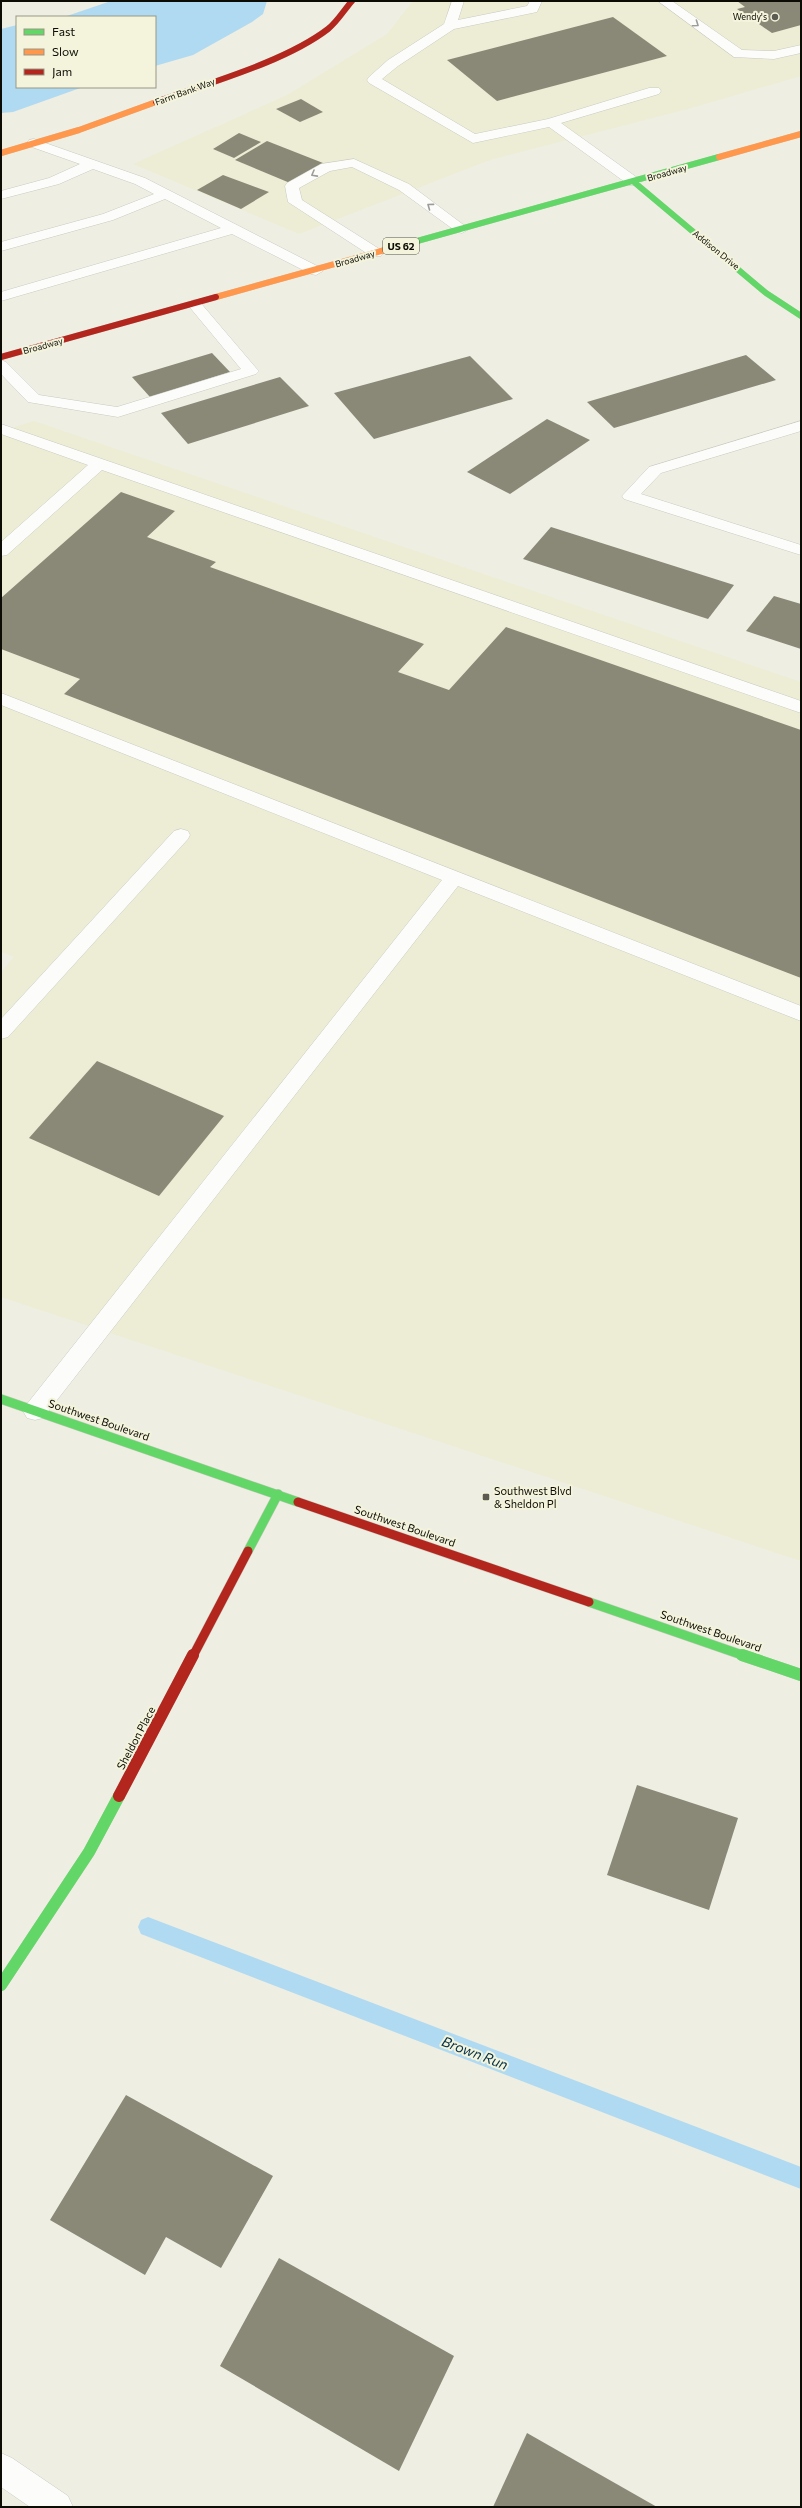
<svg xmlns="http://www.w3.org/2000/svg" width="802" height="2508" viewBox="0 0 802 2508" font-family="Commissioner,sans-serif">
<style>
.built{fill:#ededd6}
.water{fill:#b0daf1}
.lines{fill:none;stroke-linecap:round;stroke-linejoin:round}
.stream{fill:#b0daf1;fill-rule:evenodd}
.building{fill:#8a8977}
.lane-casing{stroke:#cacac0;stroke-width:1}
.street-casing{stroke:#cacac0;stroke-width:1}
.fast-far2-casing{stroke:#cacac0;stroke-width:6}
.fast-far1-casing{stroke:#cacac0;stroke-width:10}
.fast-casing{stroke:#cacac0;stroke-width:12}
.slow-casing{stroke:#cacac0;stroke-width:6}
.jam-far2-casing{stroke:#cacac0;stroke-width:6}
.jam-far1-casing{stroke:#cacac0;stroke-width:10}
.jam-casing{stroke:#cacac0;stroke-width:12}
.lane{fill:#fcfcfb;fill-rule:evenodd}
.street{fill:#fcfcfb;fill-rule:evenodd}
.fast-far2{stroke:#63d668;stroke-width:6}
.fast-far1{stroke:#63d668;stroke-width:9}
.fast{stroke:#63d668;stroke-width:12}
.slow{stroke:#ff974d;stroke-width:6}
.jam-far2{stroke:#b3261e;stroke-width:6}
.jam-far1{stroke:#b3261e;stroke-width:9}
.jam{stroke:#b3261e;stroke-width:12}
.oneway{stroke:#9c9c99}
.poi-dot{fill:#5b5b52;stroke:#f4f4dc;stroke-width:1.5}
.labels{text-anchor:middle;stroke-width:4;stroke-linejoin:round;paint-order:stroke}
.far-poi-label{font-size:9px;fill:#0c0c05;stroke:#f4f4dc;text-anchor:end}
.far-street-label{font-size:9px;fill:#0c0c05;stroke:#f4f4dc}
.shield{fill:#f4f4dc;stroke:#525246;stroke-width:1}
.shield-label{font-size:10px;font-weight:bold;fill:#0c0c05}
.street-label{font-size:11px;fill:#0c0c05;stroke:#f4f4dc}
.poi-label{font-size:11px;fill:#0c0c05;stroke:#f4f4dc;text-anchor:start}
.near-water-label{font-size:14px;font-style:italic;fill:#003049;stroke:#f4f4dc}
</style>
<rect width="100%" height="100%" fill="#eeeee2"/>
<!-- built -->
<g class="built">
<path d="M413,1H801V76L688,109L490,160L299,234L133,164L287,95L387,34Z"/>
<path d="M34,421L801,682V1561L1,1297V972L14,957L1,952V431Z"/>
</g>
<!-- water -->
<g class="water">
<path d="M111,1H267L263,14L252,22L193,55L155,66V17H64Z"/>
<path d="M17,25V87H83L13,112L1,113V29Z"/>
</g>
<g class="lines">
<!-- stream -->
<path class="stream" d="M148,1917L801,2167V2189L141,1934L138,1927L141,1920Z"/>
</g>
<!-- building -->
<g class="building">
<path d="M737,1H801V25L772,33L737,9L745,7Z"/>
<path d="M613,17L667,56L497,101L447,60Z"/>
<path d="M301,99L323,112L300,122L276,109Z"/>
<path d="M239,133L261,142L234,158L213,149Z"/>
<path d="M267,141L323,163L290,183L235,160Z"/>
<path d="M223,175L269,192L241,209L197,190Z"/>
<path d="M212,353L230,372L150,397L132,377Z"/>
<path d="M746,355L776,380L614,428L587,402Z"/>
<path d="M470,356L513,399L374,439L334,393Z"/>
<path d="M280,377L309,406L188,444L161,413Z"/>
<path d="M547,419L590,440L510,494L467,472Z"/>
<path d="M121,492L175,511L147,537L216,562L210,567L424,644L398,672L449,690L506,627L801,730V978L64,694L80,679L1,649V598Z"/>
<path d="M551,527L734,585L708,619L523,559Z"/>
<path d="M774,596L801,604V649L746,631Z"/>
<path d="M97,1061L224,1116L159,1196L29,1138Z"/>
<path d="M637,1785L738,1818L709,1910L607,1875Z"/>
<path d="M126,2095L273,2176L221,2268L166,2237L145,2275L50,2220Z"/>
<path d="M279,2258L454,2356L399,2471L220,2366Z"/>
<path d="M527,2433L657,2507H493Z"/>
</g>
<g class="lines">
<defs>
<g id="lane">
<path d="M452,1H464L458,20L527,6L530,1H542L537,12L454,29L398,66L382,79L475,134L548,119L649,88H659L661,91L659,94L561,123L639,179L641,182L639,185H629L549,127L473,143L369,83L367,80L369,77L388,60L444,24Z"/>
<path d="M658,1H672L742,50L774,51L801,45V53L774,59L734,57Z"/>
<path d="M34,139L145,178L321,268L323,271L316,275L311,274L232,234L1,301V292L221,228L165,199L113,220L1,251V242L103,214L154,194L135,184L93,169L59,184L1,199V191L49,178L80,164L29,146L27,143L29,140Z"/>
<path d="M354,159L409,184L469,229L462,233L457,232L399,190L352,167L330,171L299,188L302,200L381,250L383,253L381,256H371L288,202L285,186L287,183L321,164Z"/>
<path d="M194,300L199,301L256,368L259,371L256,374L118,417L28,402L1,374V360L6,362L39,395L117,407L241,369L187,304Z"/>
<path d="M801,421V431L661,473L641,494L801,545V555L624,499L622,496L649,467Z"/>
<path d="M1,424L801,701V713L102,470L7,555L1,556V542L88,465L1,434Z"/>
<path d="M1,693L801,1006V1021L458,886L43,1418L35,1420L27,1418L23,1411L27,1404L442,880L1,705Z"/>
<path d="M181,829L188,831L190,835L188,839L8,1037L1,1039V1019L174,831Z"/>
</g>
<path id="street" d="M1,2453L12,2458L68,2496L73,2507H30L1,2487Z"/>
<g id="fast-far2">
<path d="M634,182L766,293L801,316"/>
<path d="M385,250L719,157"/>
</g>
<g id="fast-far1">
<path d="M1,1399L298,1502"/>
<path d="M248,1551L278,1494"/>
<path d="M589,1602L745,1656"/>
</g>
<g id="fast">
<path d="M742,1655L801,1675"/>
<path d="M1,1985L89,1852L119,1796"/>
</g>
<g id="slow">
<path d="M1,153L79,130L156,102"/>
<path d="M719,157L801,134"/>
<path d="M216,297L385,250"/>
</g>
<g id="jam-far2">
<path d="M156,102C208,83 285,62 328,29C337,22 344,10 352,1"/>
<path d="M1,357L216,297"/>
</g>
<g id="jam-far1">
<path d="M298,1502L589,1602"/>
<path d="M193,1656L248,1551"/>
</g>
<path id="jam" d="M119,1796L193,1655"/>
</defs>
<!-- lane casing -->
<use href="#lane" class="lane-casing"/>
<!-- street casing -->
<use href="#street" class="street-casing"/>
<!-- fast-far2 casing -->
<use href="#fast-far2" class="fast-far2-casing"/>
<!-- fast-far1 casing -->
<use href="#fast-far1" class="fast-far1-casing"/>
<!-- fast casing -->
<use href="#fast" class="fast-casing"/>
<!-- slow casing -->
<use href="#slow" class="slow-casing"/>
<!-- jam-far2 casing -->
<use href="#jam-far2" class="jam-far2-casing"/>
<!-- jam-far1 casing -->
<use href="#jam-far1" class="jam-far1-casing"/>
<!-- jam casing -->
<use href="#jam" class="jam-casing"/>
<!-- lane -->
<use href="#lane" class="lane"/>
<!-- street -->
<use href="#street" class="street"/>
<!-- fast-far2 -->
<use href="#fast-far2" class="fast-far2"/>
<!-- fast-far1 -->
<use href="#fast-far1" class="fast-far1"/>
<!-- fast -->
<use href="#fast" class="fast"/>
<!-- slow -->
<use href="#slow" class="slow"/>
<!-- jam-far2 -->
<use href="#jam-far2" class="jam-far2"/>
<!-- jam-far1 -->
<use href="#jam-far1" class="jam-far1"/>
<!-- jam -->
<use href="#jam" class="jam"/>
</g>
<!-- one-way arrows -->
<defs><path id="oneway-chevron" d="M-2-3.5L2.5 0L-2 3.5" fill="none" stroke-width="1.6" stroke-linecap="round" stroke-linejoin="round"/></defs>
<g class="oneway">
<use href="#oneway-chevron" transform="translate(696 24) rotate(35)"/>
<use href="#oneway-chevron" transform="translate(314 174) rotate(151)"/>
<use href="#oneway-chevron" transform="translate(430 206) rotate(-144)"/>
</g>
<!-- markers -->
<g class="poi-dot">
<circle cx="775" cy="17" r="4"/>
<rect x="482" y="1493" width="8" height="8" rx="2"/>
</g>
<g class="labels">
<!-- far-poi labels -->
<g class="far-poi-label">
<text x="767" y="20">Wendy's</text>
</g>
<!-- far-street labels -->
<g class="far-street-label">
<text transform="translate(185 92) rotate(-20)" y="3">Farm Bank Way</text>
<text transform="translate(667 173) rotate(-16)" y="3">Broadway</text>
<text transform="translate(716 250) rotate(39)" y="3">Addison Drive</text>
<text transform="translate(355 259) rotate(-16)" y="3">Broadway</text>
<text transform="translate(43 346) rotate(-15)" y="3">Broadway</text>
</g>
<!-- shield labels -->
<rect class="shield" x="383" y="238" width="36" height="16" rx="3"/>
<g class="shield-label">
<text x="401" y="250">US 62</text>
</g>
<!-- street labels -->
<g class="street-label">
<text transform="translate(99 1420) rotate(19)" y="4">Southwest Boulevard</text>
<text transform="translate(405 1526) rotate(19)" y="4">Southwest Boulevard</text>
<text transform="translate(711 1631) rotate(19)" y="4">Southwest Boulevard</text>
<text transform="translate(136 1738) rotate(-62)" y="4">Sheldon Place</text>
</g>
<!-- poi labels -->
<g class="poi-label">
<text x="494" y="1495">Southwest Blvd<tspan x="494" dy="13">&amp; Sheldon Pl</tspan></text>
</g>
<!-- near-water labels -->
<g class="near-water-label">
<text transform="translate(475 2053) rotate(21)" y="5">Brown Run</text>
</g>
</g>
<!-- border -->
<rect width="802" height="2508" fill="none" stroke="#0c0c05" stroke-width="4"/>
<!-- legend -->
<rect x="16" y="16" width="140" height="72" fill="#f4f4dc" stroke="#979786"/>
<rect x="24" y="29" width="20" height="6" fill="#63d668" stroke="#979786"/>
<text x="52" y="36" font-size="12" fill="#0c0c05">Fast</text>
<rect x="24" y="49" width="20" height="6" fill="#ff974d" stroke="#979786"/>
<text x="52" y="56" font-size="12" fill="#0c0c05">Slow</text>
<rect x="24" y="69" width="20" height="6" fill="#b3261e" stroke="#979786"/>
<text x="52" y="76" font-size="12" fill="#0c0c05">Jam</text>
</svg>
